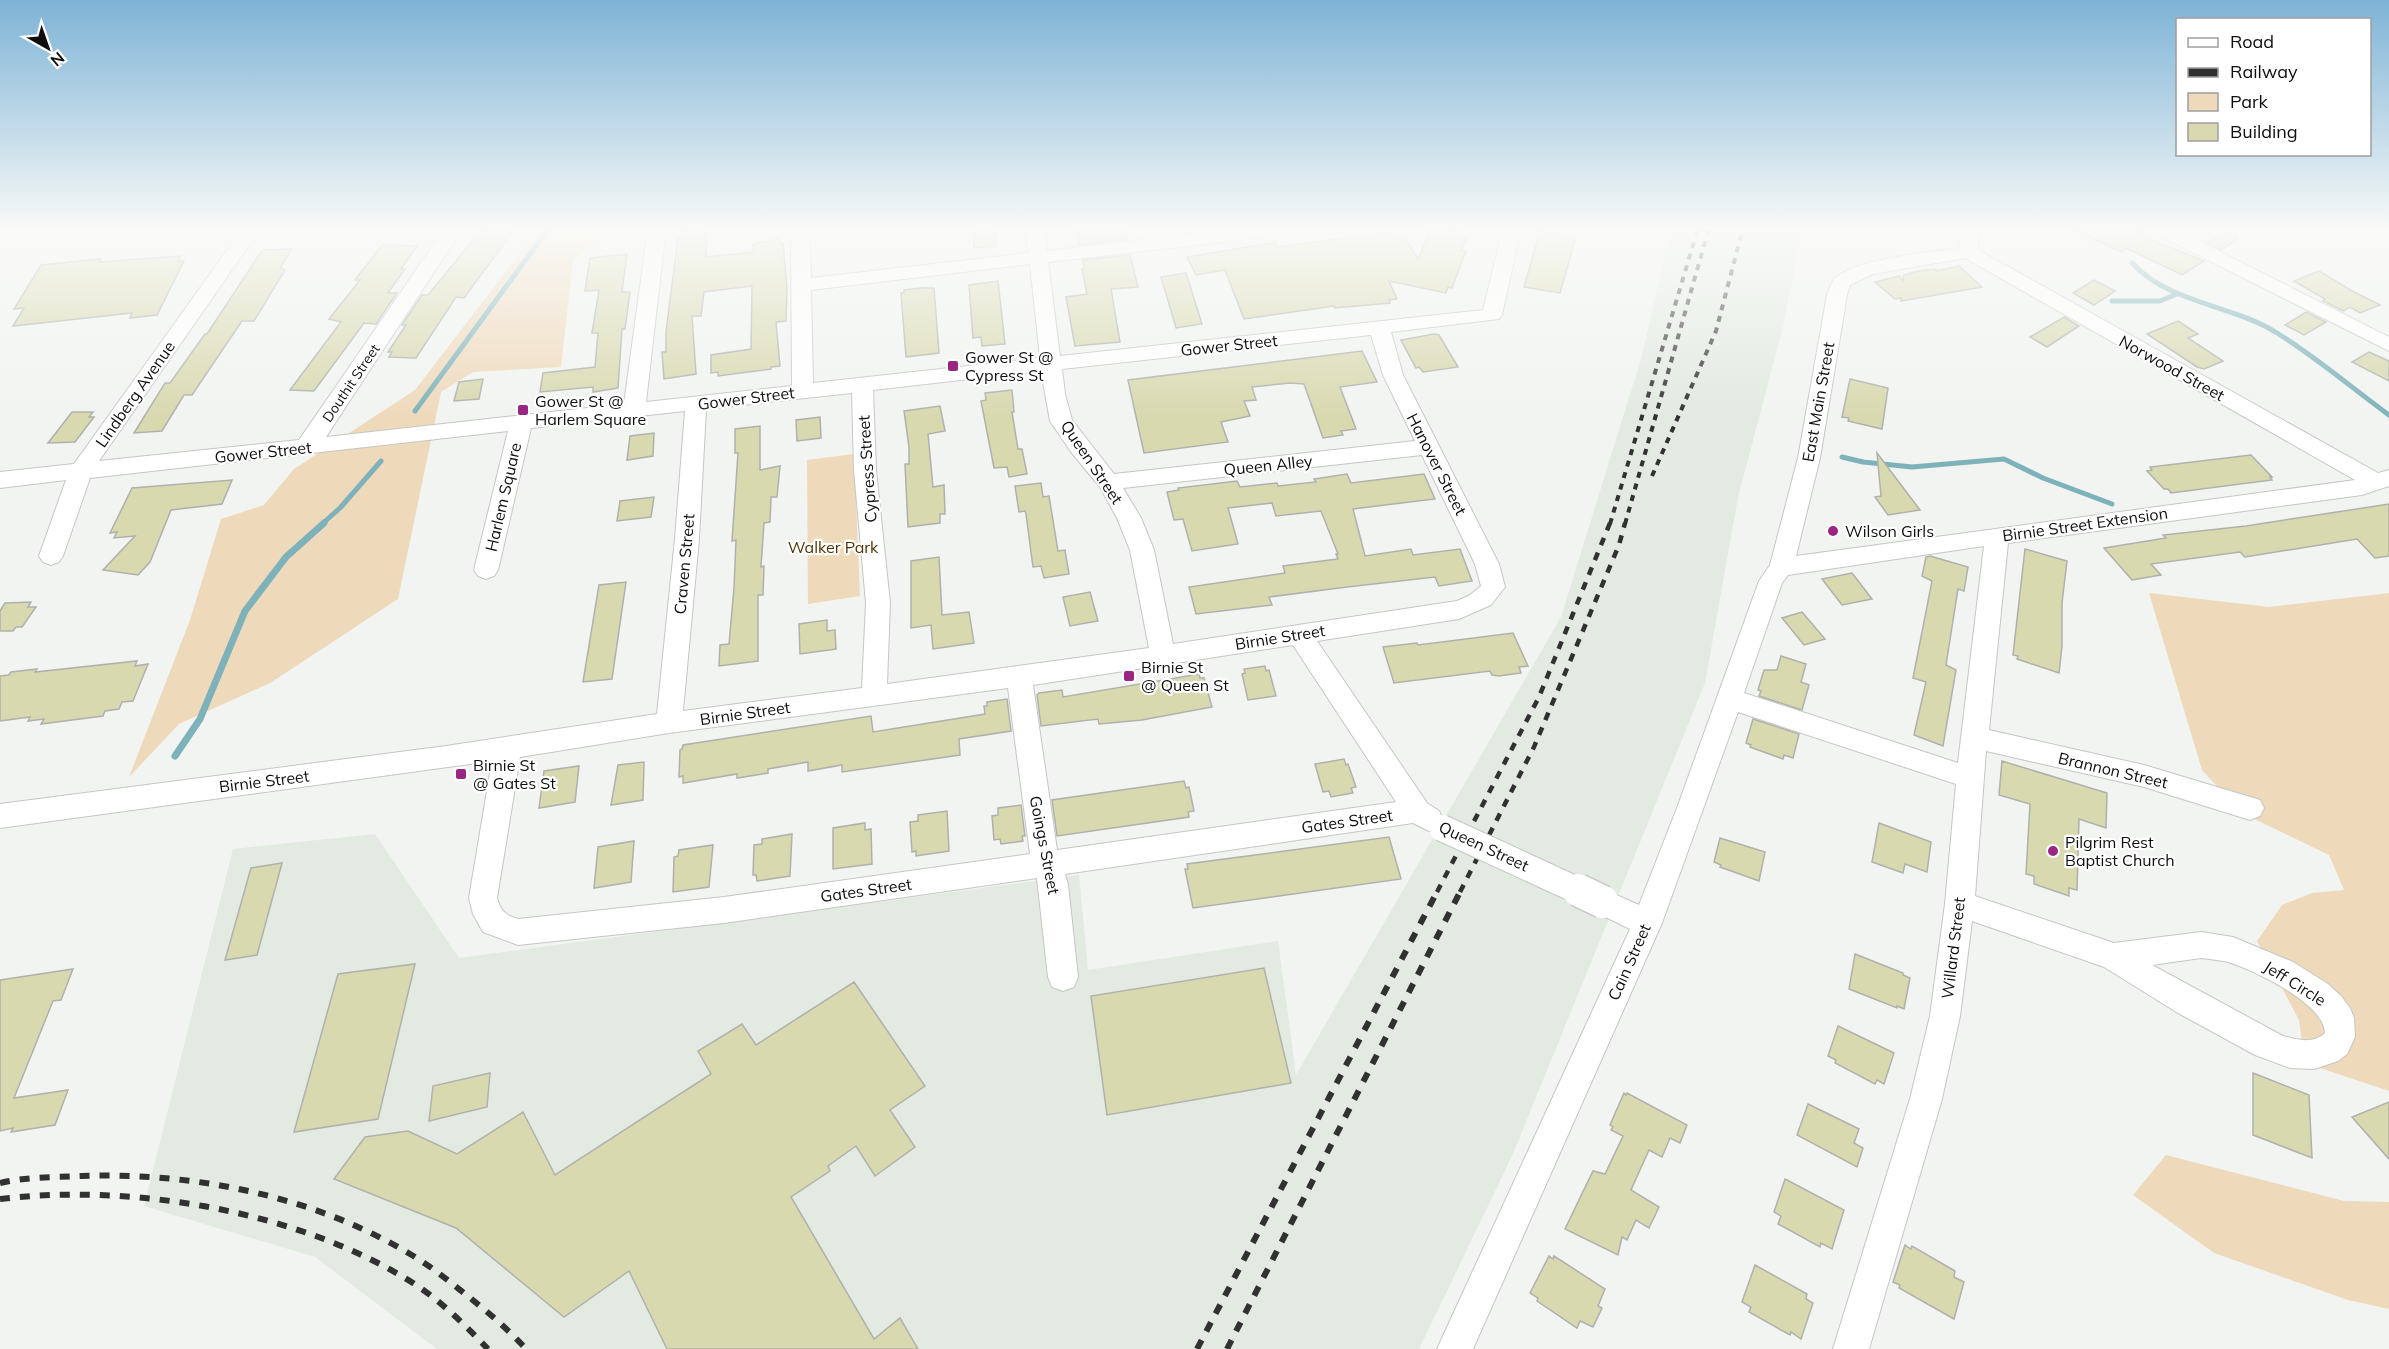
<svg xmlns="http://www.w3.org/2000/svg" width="2389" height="1349" viewBox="0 0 2389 1349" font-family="Mulish,sans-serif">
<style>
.built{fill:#e2eae1}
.green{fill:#efd9bb}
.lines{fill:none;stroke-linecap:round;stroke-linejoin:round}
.stream-far1{stroke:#7eb2ba;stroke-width:5}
.stream{stroke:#7eb2ba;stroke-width:7}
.building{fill:#d8d9af;stroke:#b0b1ad;stroke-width:1.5}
.street-casing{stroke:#c4c7c3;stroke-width:2}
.street{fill:#fff;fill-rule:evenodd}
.rail-far2{stroke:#303130;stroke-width:4;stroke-dasharray:6 6;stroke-linecap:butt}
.rail-far1{stroke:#303130;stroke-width:4.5;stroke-dasharray:8 8;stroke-linecap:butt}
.rail{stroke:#303130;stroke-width:6;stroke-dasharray:10 10;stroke-linecap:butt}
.street-bridge-far1-casing{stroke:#c4c7c3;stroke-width:28;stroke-linecap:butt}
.street-bridge-casing{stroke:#c4c7c3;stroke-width:35;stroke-linecap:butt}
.street-bridge-far1{stroke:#fff;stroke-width:26}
.street-bridge{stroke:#fff;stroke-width:32}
.poi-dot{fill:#992683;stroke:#fff;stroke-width:2}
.labels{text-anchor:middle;stroke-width:4.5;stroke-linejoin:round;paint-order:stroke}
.far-street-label{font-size:14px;fill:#0d0e0d;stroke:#fff}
.street-label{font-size:16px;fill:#0d0e0d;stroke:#fff}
.poi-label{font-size:16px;fill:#0d0e0d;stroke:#fff;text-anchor:start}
.park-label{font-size:16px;fill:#4d3305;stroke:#fff}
</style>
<rect width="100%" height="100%" fill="#f1f4f0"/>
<!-- built -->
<path class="built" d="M1671,228H1803L1782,331L1738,497L1705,683L1512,1156L1419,1349H437L315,1257L144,1206L233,849L375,834L459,958L1079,875L1088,970L1278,941L1296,1075L1561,617L1641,359Z"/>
<!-- green -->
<g class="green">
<path d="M539,228H611L573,261L561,367L473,372L441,392L398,599L270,683L179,724L129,777L190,620L221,519L264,505L294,469L415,390Z"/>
<path d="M854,454L860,596L808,604L807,460Z"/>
<path d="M2149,593L2269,607L2389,593V1091L2305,1063L2299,1020L2257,941L2282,905L2312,893L2344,890L2329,855L2242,813L2202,770Z"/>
<path d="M2166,1155L2344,1201L2389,1202V1309L2348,1300L2214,1253L2133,1195Z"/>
</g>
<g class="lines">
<!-- stream-far1 -->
<g class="stream-far1">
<path d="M2132,263C2170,304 2231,304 2277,333C2316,357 2352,388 2389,415"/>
<path d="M2112,301H2160L2177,294"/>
<path d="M415,411L549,228"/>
<path d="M1842,457L1863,462L1912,467L2004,459L2043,478L2112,504"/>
<path d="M322,524L340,508L381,461"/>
</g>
<!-- stream -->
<path class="stream" d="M175,756L200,719L245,611L286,557L324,523"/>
</g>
<!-- building -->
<g class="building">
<path d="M483,228H512L509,232L512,233L464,298L456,297L416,358L389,357L392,352H388L406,325H402L422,295H428Z"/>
<path d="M705,228L704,235H707L706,257L754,252L753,245L757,243L780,239V244L783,243L787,289L786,321L776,322L780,366L771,367V369L718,376V372L711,373V355L751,349L752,286L704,292L701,316H692L696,374L664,379L662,352H666V332L678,238L682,237V230Z"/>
<path d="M1076,228H1124L1127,239L1079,245Z"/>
<path d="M1432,228L1460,232L1458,236L1467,238L1461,250L1466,251L1452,288L1448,287L1446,293L1389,281L1397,299L1389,300L1390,303L1335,308L1334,306L1244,319L1225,270L1196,275L1187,257L1272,243L1275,242L1278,247L1391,232L1393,235L1403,234L1418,259Z"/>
<path d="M2069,228H2147L2140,235L2204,261L2182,275L2126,248L2122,252Z"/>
<path d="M995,229L996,246L974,248L973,230Z"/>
<path d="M1540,231L1576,237L1560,293L1524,287Z"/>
<path d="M2234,232L2237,239L2221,250L2207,242Z"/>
<path d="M382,245L417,246L401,269H405L388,293H397L376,324L364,323L314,391L290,390L341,322L329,319L360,280H355Z"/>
<path d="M292,249L280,268L285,270L254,321H242L192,395H184L162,431L134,433L165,383H170L205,334H207L261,252L263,250Z"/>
<path d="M627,254L622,292H630L625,329H622L618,388L593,392V387L540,392L543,373L595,367L598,333H592L599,290L585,291L590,258Z"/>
<path d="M1130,255L1138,287L1111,289L1120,342L1075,346L1066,297L1087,294L1082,269L1084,268L1083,260Z"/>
<path d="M180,256L178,261H184L157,315L130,318L132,313L13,326L24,308L14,309L41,265L101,259L99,262Z"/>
<path d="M1959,266L1982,287L1901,301V298L1895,299L1875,282L1899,276L1903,281L1904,275L1918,271L1936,269V271Z"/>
<path d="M2319,271L2354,292L2380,305L2360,313L2350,307L2343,311L2323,301L2325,299L2294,281Z"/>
<path d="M1186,273L1202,324L1176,328L1161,277Z"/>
<path d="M2094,280L2115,291L2094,305L2073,293Z"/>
<path d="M998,281L1005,344L982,346L981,337L973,338L969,285Z"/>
<path d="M921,288H934L939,353L906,357L901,293H904V290Z"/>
<path d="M2306,312L2326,322L2304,335L2285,325Z"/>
<path d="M2064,317L2079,326L2047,347L2030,337Z"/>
<path d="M2178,321L2198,334L2188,338L2223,361L2204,369L2197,367L2147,334Z"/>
<path d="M1434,334L1439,335L1458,367L1423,372L1419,367L1416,368L1401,340Z"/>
<path d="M1362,351L1377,382L1340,387L1356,429L1341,431L1343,435L1323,438L1304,384L1290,383L1252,387L1256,400L1244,401L1250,416L1221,422L1228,442L1144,453L1128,380Z"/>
<path d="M2369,352L2389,361V381L2352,362Z"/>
<path d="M483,379L479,399L454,401L459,382Z"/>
<path d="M1850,379L1888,388L1882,429L1848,421L1849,418L1842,417Z"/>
<path d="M1012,390L1014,412H1012L1018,449H1022L1027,474L1009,477L1007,467L994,468L981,401L986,400L985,393Z"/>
<path d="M940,406L945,431L928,434L933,487L944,485L945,514H940V523L908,527L905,464H909V447L904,411Z"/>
<path d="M72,412H93L89,417H94L75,442L48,443Z"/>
<path d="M820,417L821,438L797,441L796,420Z"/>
<path d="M760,426V470L780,466L777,497H771L770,522L764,523L761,567L764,566L763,595H758V661L719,666L720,645L729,644L734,588L736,540L732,541L738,453H735V429Z"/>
<path d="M654,433L653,456L627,460L630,436Z"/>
<path d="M1877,453L1920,510L1888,515L1875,497L1881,496Z"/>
<path d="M2251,455L2272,477H2270L2272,480L2171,493L2168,489H2164L2147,471L2152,470L2150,467Z"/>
<path d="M1347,474L1351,483L1424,474L1435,499L1353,509L1365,556L1411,549L1413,555L1460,549L1472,581L1439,586L1435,577L1347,587L1269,597L1272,605L1196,614L1189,587L1285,573L1283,566L1338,559L1336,554H1338L1321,511L1276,516L1272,503L1228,508L1238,544L1192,551L1183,519L1174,520L1167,492L1179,490L1178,488L1237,481L1240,487L1277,483L1278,486L1316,482L1314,479Z"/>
<path d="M232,480L222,504L171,510L150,562L138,575L103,570L135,536L114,538L117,532L110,533L132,488Z"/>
<path d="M1041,483L1043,497L1049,496L1058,551L1065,550L1069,574L1044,578L1041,566L1033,567L1026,514L1025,511L1019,512L1015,486Z"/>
<path d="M654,497L651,517L617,521L620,501Z"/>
<path d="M2389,504V556L2375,558L2357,539L2245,557L2240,552L2151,564L2161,575L2132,580L2104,548L2166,538L2163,535L2246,526Z"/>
<path d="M2025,549L2067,561L2062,603V646L2059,673L2017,659L2018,656L2013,655Z"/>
<path d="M1930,556L1968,567L1964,591L1958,589L1946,665L1956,670L1943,746L1914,735L1926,682L1913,678L1932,581L1922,576L1926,557Z"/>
<path d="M939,557L942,615L969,612L974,643L933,649L931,625L911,628V561Z"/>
<path d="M1852,573L1872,599L1842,605L1822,579Z"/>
<path d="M626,582L612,679L583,682L599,585Z"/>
<path d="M1090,592L1098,621L1070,626L1063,597Z"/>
<path d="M31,602L28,607H36L22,627H16L13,631H0V611L5,603Z"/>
<path d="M1802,612L1825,639L1804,645L1782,618Z"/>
<path d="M827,620V631L835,630L836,649L800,654L799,624Z"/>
<path d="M1513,633L1528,666L1519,667L1521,673L1499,676L1492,675L1490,671L1394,683L1383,647L1417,643L1418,645Z"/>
<path d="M1781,656L1806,664L1801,682L1809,685L1802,710L1759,696L1761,691L1758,690L1764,670H1777Z"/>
<path d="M137,661L135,666L148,664L133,701L122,702L119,709L105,711L103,716L41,724L44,719L28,721L30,717L0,721V676L9,675L11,672L37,669L35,672Z"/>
<path d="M1265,666L1266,671L1269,670L1276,696L1248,700L1242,674L1245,673L1244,669Z"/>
<path d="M1199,674L1200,678H1204L1212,707L1142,720L1099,724L1098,719L1041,726L1037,695L1039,693L1062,690L1063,697Z"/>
<path d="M1007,699L1011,731L959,739L960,755L842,772V765L808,771V762L768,769V773L737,778V774L683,783V776L679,777L680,750L682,749L683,745L871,716L873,732L985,714L984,706H987V702Z"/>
<path d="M1753,719L1799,734L1793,758L1784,755L1783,759L1750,747L1751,745L1746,743Z"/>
<path d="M1344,759L1346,765L1348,764L1356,787L1351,788L1353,793L1331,797L1329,791L1323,792L1315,764Z"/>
<path d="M2002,761L2107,793L2106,828L2079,819L2077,890L2069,888V896L2034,884V876L2026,874L2030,804L1999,795Z"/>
<path d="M644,762L643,800L611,805L618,765Z"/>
<path d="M579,766L575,802L539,808L544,771Z"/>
<path d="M1184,781L1186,788L1189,787L1194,811L1188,812L1189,817L1057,836L1052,800Z"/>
<path d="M1021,805L1025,836H1022L1023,841L1001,844L1000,839L994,840L992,816L998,815V808Z"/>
<path d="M947,811L949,851L916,856V851L912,852L910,822L918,821V815Z"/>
<path d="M865,823V830L871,829L872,864L833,869V828Z"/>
<path d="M1879,823L1931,842L1927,872L1905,864L1903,873L1872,862Z"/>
<path d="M792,834L790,876L757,881L756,875H753L754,845L762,844V839Z"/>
<path d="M1389,837L1401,879L1193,908L1185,869H1188L1187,864Z"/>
<path d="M1720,838L1765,852L1759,881L1720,867L1721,865L1714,862Z"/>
<path d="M634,841L631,882L594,888L598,847Z"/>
<path d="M713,845L709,887L673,892L674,857L678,856L679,850Z"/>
<path d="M282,863L257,955L225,960L251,868Z"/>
<path d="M1855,954L1903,973V975L1910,978L1904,1009L1897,1006V1008L1849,989Z"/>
<path d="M415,964L378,1119L294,1132L338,974Z"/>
<path d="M1264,968L1291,1083L1107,1115L1091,996Z"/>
<path d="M73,969L61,1000L53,1001L14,1098L68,1090L55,1125L11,1132L13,1128L0,1131V980Z"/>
<path d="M854,982L925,1086L890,1110L915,1147L875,1176L856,1146L828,1166L830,1171L791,1197L874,1339L900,1318L918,1349H667L629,1271L564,1317L456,1228L334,1179L365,1137L408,1131L457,1154L523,1112L555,1175L711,1074L698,1051L742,1024L756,1045Z"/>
<path d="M1838,1026L1894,1053L1884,1084L1877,1080L1875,1084L1835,1063L1836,1060L1828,1056Z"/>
<path d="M490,1073L487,1107L429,1121L433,1086Z"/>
<path d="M2253,1073L2309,1095L2312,1158L2253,1135Z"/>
<path d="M1624,1093L1626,1095L1627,1093L1687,1125L1680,1143L1670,1138L1662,1157L1649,1150L1631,1190L1659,1207L1649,1228L1636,1220L1627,1240L1622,1237L1618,1255L1565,1229L1593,1171L1605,1174L1623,1136L1611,1130L1613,1127L1610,1125Z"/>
<path d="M2389,1102V1159L2352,1117Z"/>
<path d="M1808,1104L1859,1129L1854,1143L1863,1148L1857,1167L1797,1135Z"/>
<path d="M1785,1179L1844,1210L1832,1249L1821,1243L1820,1247L1778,1224L1781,1216L1774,1212Z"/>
<path d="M1905,1245L1911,1249L1912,1246L1955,1271L1954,1277L1964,1282L1954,1319L1899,1288L1900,1285L1893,1282Z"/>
<path d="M1549,1256L1553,1259L1554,1256L1605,1289L1598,1306L1602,1308L1593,1327L1580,1321L1577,1328L1537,1301L1538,1298L1530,1293Z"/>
<path d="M1755,1265L1807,1294L1806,1299L1813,1303L1801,1339L1791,1332L1790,1335L1749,1312L1751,1307L1742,1302Z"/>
</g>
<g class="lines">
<defs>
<g id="street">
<path d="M243,228H261L99,461L299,440L445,228H463L326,437L624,404L648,228H666L646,402L792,386L791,228H809L811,278L1028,253L1026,228H1044L1047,251L1244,228H1301L1299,232L1292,234L1048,262L1060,356L1483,310L1503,228H1521L1502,315L1499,319L1391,332L1403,375L1499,564L1505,587L1491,605L1459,619L1317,641L1427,803L1439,811L1443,819L1439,827L1429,831L1413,823L1065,874L1068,885L1078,977L1074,987L1063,991L1052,987L1048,977L1037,878L724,923L518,945L483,932L473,914L469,898L492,761L0,828V804L446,746L657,714L675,539L685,411L531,428L498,570L494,576L486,579L478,576L474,570L508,431L90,478L63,556L59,562L51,565L43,562L39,556L66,480L0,488V472L74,464ZM1030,264L1040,358L813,383L811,290ZM1371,335L1383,375L1415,441L1114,474L1072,420L1065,394L1062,369ZM1041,371L1050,421L1071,452L1100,487L1117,518L1130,550L1149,648L887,684L890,603L876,470L873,390ZM852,393L854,470L866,603L862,688L683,711L699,539L706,409ZM1422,455L1475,564L1481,586L1470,595L1457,601L1173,644L1154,550L1141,518L1123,488ZM1293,645L1396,802L1057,850L1033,685ZM1008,688L1030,854L724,897L518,919C505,915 501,911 497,898L520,757L669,733Z"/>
<path d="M1962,228H1980L1978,250L2378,473L2389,470V486L2362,495L2008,543L1989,730L2144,765L2260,800L2264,808L2260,816L2250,820L2144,787L1986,751L1975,896L2114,943L2201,932L2233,937L2293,962L2328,984L2341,996L2350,1008L2354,1018L2355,1037L2347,1054L2338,1061L2314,1069L2290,1068L2255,1055L2178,1013L2104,967L1972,921L1960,1016L1942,1099L1869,1349H1833L1910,1099L1930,1016L1945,904L1956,784L1738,712L1662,923L1473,1349H1437L1630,929L1593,911L1588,902L1593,893L1603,889L1639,905L1677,808L1759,581L1770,565L1798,458L1827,295C1829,290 1831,282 1835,278C1858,258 1928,253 1959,248ZM1965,258L2355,480L1796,556L1820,458L1847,295L1850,285L1873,274ZM1984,546L1958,763L1744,693L1782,583L1788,575ZM2201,958C2210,959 2220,960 2228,962C2254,970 2325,1004 2325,1033C2314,1044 2297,1040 2283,1036L2152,965Z"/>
<path d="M2150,228H2173L2389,337V351L2152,232Z"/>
</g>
</defs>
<!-- street casing -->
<use href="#street" class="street-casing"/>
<!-- street -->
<use href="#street" class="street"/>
<!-- rail-far2 -->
<g class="rail-far2">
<path d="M1652,476L1716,331L1743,228"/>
<path d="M1610,524L1698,228"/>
<path d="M1625,524L1709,228"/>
</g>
<!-- rail-far1 -->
<g class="rail-far1">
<path d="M1437,892L1539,697L1610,523"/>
<path d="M1460,892L1534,747L1619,545L1625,523"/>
</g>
<!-- rail -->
<g class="rail">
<path d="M0,1183C26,1177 55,1177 82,1176C194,1172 313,1196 410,1254C431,1266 450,1282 469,1297C489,1313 509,1330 526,1349"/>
<path d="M0,1199C133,1183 299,1211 413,1283C441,1301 465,1325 488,1349"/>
<path d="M1197,1349L1438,890"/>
<path d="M1227,1349L1461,890"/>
</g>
<defs>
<path id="street-bridge-far1" d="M1442,828L1581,892"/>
<path id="street-bridge" d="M1578,890L1603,902"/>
</defs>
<!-- street-bridge-far1 casing -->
<use href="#street-bridge-far1" class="street-bridge-far1-casing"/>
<!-- street-bridge casing -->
<use href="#street-bridge" class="street-bridge-casing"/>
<!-- street-bridge-far1 -->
<use href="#street-bridge-far1" class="street-bridge-far1"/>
<!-- street-bridge -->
<use href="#street-bridge" class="street-bridge"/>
</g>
<!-- sky -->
<linearGradient id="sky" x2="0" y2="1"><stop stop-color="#7db3d6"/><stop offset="0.55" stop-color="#f9faf8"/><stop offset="1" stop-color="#f9faf8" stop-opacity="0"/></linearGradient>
<rect width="2389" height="417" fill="url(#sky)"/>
<!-- markers -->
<g class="poi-dot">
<rect x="947" y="360" width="12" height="12" rx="3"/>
<rect x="517" y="404" width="12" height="12" rx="3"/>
<circle cx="1833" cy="531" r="6"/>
<rect x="1123" y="670" width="12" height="12" rx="3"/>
<rect x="455" y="768" width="12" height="12" rx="3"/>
<circle cx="2053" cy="851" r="6"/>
</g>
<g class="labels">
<!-- far-street labels -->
<g class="far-street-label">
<text transform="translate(351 383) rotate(-56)" y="5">Douthit Street</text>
</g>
<!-- street labels -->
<g class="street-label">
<text transform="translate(1229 345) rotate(-6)" y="6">Gower Street</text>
<text transform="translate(2172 368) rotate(29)" y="6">Norwood Street</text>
<text transform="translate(135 394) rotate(-55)" y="6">Lindberg Avenue</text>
<text transform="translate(746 398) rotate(-7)" y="6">Gower Street</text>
<text transform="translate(1818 402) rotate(-80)" y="6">East Main Street</text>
<text transform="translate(263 452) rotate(-6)" y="6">Gower Street</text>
<text transform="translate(1092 462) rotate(56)" y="6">Queen Street</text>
<text transform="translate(1437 464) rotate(63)" y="6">Hanover Street</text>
<text transform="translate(1268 465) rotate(-6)" y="6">Queen Alley</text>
<text transform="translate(867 469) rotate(-94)" y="6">Cypress Street</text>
<text transform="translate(503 497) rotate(-77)" y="6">Harlem Square</text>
<text transform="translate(2085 524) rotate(-8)" y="6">Birnie Street Extension</text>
<text transform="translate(684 564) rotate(-85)" y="6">Craven Street</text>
<text transform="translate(1280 637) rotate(-9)" y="6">Birnie Street</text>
<text transform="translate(745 713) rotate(-8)" y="6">Birnie Street</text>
<text transform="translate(2113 770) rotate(13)" y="6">Brannon Street</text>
<text transform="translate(264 781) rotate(-7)" y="6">Birnie Street</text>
<text transform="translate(1347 821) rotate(-8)" y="6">Gates Street</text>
<text transform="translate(1045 845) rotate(79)" y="6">Goings Street</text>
<text transform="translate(1484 846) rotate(25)" y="6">Queen Street</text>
<text transform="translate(866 890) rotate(-8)" y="6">Gates Street</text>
<text transform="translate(1953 948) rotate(-83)" y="6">Willard Street</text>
<text transform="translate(1629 962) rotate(-66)" y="6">Cain Street</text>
<text transform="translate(2295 983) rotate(32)" y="6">Jeff Circle</text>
</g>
<!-- poi labels -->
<g class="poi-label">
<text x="965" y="363">Gower St @<tspan x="965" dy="18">Cypress St</tspan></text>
<text x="535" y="407">Gower St @<tspan x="535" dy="18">Harlem Square</tspan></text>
<text x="1845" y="537">Wilson Girls</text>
<text x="1141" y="673">Birnie St<tspan x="1141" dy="18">@ Queen St</tspan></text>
<text x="473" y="771">Birnie St<tspan x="473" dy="18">@ Gates St</tspan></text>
<text x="2065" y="848">Pilgrim Rest<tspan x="2065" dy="18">Baptist Church</tspan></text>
</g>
<!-- park labels -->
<g class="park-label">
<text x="833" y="553">Walker Park</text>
</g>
</g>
<!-- legend -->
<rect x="2176" y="18" width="195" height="138" fill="#ffffff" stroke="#9e9f9e" stroke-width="1.5"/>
<rect x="2188" y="38" width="30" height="9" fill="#ffffff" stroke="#9e9f9e" stroke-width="1.5"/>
<text x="2230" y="48" font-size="18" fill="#0d0e0d">Road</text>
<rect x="2188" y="68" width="30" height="9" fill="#303130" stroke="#9e9f9e" stroke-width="1.5"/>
<text x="2230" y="78" font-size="18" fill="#0d0e0d">Railway</text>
<rect x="2188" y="93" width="30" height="18" fill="#efd9bb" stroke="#9e9f9e" stroke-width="1.5"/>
<text x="2230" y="108" font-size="18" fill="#0d0e0d">Park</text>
<rect x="2188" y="123" width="30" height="18" fill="#d8d9af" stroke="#9e9f9e" stroke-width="1.5"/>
<text x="2230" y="138" font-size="18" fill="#0d0e0d">Building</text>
<!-- north arrow -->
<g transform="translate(48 48) rotate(140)" stroke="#ffffff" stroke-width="4.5" paint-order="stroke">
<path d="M0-4.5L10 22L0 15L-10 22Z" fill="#0d0e0d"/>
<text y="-9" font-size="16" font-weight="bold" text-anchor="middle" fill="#0d0e0d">N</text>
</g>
</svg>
